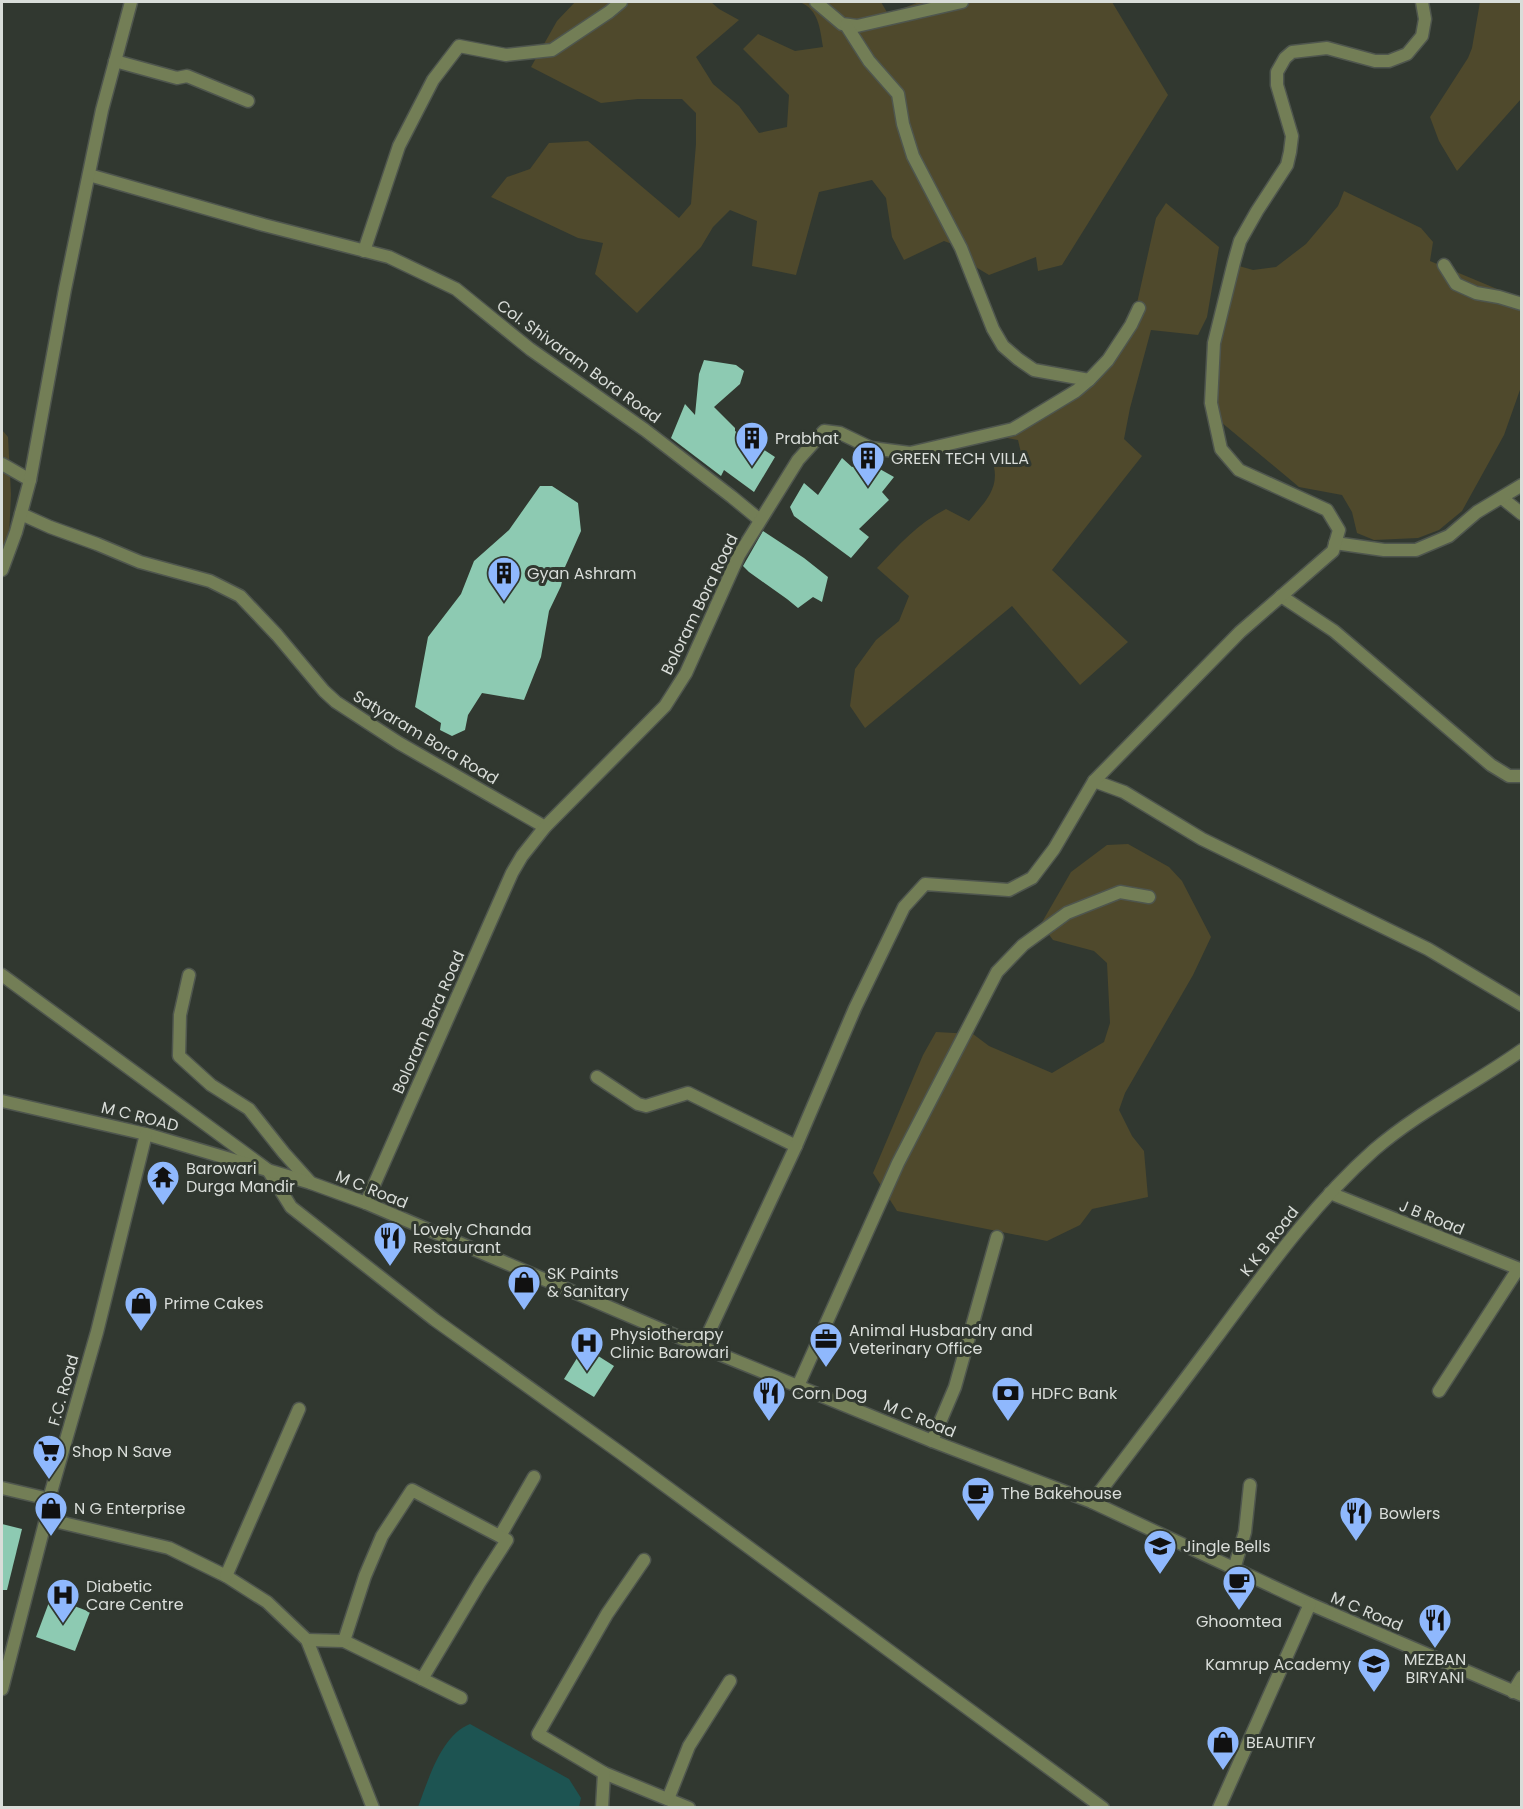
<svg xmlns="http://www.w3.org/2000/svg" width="1523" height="1809" viewBox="0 0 1523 1809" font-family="Poppins,sans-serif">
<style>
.green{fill:#4f492c}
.water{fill:#1d5452}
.building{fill:#8dcab2}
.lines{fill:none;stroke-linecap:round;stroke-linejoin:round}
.minor-casing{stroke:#4f564e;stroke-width:15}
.tertiary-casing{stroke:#4f564e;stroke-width:15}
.minor{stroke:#737e56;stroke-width:12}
.tertiary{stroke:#737e56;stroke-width:12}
.labels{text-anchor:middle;stroke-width:6;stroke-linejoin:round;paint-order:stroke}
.street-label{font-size:16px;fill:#d9ddd9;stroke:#313830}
.poi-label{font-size:16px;fill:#d9ddd9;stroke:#313830;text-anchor:start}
</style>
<rect width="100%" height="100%" fill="#313830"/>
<!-- green -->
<g class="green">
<path d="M575,2H711L719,9L739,20L696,57L713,84L739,106L759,133L787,127L789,95L743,49L758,34L795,51L823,47C820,29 819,10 800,2H881L888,14L919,2H1112L1168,95L1062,265L1038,271L1036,257L989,275L969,263L960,247L944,241L904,260L892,237L886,198L872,180L819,192L796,275L752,266L757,221L730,210L713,227L701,247L637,313L595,274L603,243L578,238L491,197L507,177L530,169L549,143L588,141L679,218L691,204L696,144V113L682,99H638L601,103L531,67L557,21Z"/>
<path d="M1480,2H1521V99L1457,171L1439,141L1430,117L1468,58L1472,48Z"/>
<path d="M1344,191L1421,228L1433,242L1430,261L1521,299V387L1504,435L1462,511L1439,530L1418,538L1374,540L1357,533L1352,512L1342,495L1299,487L1221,422L1213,405L1208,378L1239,266L1253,270L1276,267L1306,244L1338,206Z"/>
<path d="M1166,203L1219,247L1207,317L1198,335L1151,330L1130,408L1124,439L1142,456L1052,570L1128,642L1080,685L1012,606L865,728L850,706L855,669L876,640L899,621L909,596L877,568C898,546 918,523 946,509L969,521C983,504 999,490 994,467L1024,466L1018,440L996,436L1065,406L1087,389L1133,321L1156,218Z"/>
<path d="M2,430L8,437L11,494L8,559L2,576Z"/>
<path d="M1128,844L1169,867L1182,881L1211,937L1193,975L1125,1093L1119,1110L1132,1136L1144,1151L1148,1197L1092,1209L1080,1225L1047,1241L897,1211L873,1173L923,1055L936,1032L973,1034L989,1046L1052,1073L1104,1042L1110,1023L1107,963L1094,951L1053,940L1041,924L1071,872L1107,845Z"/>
</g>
<!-- water -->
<path class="water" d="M470,1724L569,1779L581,1798L579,1807H418C428,1781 441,1735 470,1724Z"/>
<!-- building -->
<g class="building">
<path d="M704,360L736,365L744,371L740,384L714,407L735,428V431L775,457L754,492L724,470L721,476L671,438L685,404L695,415L699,374Z"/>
<path d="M842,458L852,467L866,463L873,474L878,468L894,477L882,492L889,500L859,529L869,537L851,558L794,516L790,507L804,483L818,495Z"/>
<path d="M540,486H552L578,503L581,531L565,567L561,586L549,611L541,657L524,700L482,693L468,715L465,730L452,736L440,730L441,723L415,707L428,637L461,594L474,561L509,530Z"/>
<path d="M763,531L804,558L828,577L822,602L813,597L798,608L787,599L749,572L743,566Z"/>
<path d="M584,1347L614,1366L594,1397L564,1379Z"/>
<path d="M2,1524L22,1529L7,1590H2Z"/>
<path d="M51,1597L90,1612L75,1651L36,1637Z"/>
</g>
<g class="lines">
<defs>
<g id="minor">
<path d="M816,2L842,24L857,26L962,2"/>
<path d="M846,25L869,61L898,94L903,124L913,156L961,248L993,329L1003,346L1018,359L1034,370L1089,380"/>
<path d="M115,61L177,78L187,76L248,101"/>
<path d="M89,175L264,225L389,257L456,289L530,349L645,430L732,497L760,520"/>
<path d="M364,251L399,146L433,80L459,46L506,55L552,50L609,12L621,2"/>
<path d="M1444,265L1456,284L1476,293L1499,297L1522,304"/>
<path d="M2,464L30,480"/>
<path d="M1502,498L1522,514"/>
<path d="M21,514L50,527L97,544L140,562L210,581L240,596L277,635L324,691L336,702L399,743L545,827"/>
<path d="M1335,543L1384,550H1416L1449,536L1477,512L1522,485"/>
<path d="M1281,596L1334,631L1491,765L1509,776H1522"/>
<path d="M1094,781L1124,792L1202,839L1428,949L1522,1005"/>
<path d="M2,975L268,1170L291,1207L435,1320L622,1454L1103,1808"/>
<path d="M189,975L180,1015L179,1056L211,1085L249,1109L284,1153L311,1183"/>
<path d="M597,1077L638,1104L646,1106L688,1093L796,1146"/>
<path d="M1330,1193L1522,1270"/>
<path d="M366,1203L512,873L522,856L545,827L665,706L686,673L739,555L798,460L824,431L840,433L871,448L910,453L1013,429L1076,391L1089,380L1108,360L1131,325L1139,308"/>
<path d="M702,1347L796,1146L855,1008L904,907L925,884L1009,890L1032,878L1054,849L1094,781L1240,632L1333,551L1339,530L1327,510L1239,470L1221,449L1211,403L1214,343L1234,262L1240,241L1257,211L1287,165L1290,152L1292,136L1277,85V72L1285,58L1292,52L1327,48L1375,61H1389L1407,54L1422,36L1425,19L1422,2"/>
<path d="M798,1386L898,1163L997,972L1023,945L1067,913L1120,892L1149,897"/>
<path d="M1439,1391L1518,1269"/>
<path d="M932,1441L955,1387L997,1237"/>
<path d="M2,1488L49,1499"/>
<path d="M1092,1502C1134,1447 1175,1393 1216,1338C1265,1272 1312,1205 1374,1150C1418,1112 1474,1084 1522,1050"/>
<path d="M46,1519L169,1548L226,1576L267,1602L307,1640L373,1808"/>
<path d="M500,1536L534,1477"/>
<path d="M644,1560L607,1614L538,1734L604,1773L689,1808"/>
<path d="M1234,1569L1245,1532L1250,1485"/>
<path d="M226,1576L299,1409"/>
<path d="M307,1640L344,1641L461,1698"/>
<path d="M344,1641L365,1576L382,1536L412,1490L507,1540L480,1582L422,1679"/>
<path d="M1513,1692L1522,1677"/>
<path d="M668,1799L689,1746L730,1681"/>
<path d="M602,1808L604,1773"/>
</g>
<g id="tertiary">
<path d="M2,570L16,532L30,480L65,289L102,110L131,2"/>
<path d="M2,1101L146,1134L311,1183L366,1203L702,1347L932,1441L1092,1502L1310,1604L1522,1695"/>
<path d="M2,1689L46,1519L49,1499L97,1332L146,1134"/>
<path d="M1219,1808L1310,1604"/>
</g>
</defs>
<!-- minor casing -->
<use href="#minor" class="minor-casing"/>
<!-- tertiary casing -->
<use href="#tertiary" class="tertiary-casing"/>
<!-- minor -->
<use href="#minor" class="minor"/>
<!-- tertiary -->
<use href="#tertiary" class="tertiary"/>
</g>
<!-- icons -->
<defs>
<symbol id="building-pin" viewBox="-11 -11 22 30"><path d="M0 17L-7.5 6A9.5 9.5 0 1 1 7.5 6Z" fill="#8fb8fd" stroke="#313830"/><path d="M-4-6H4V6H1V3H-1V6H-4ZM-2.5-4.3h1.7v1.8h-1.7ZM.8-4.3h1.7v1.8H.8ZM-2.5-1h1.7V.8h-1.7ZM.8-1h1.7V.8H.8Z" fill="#111"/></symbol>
<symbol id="temple-pin" viewBox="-11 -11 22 30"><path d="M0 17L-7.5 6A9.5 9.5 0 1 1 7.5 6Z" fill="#8fb8fd" stroke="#313830"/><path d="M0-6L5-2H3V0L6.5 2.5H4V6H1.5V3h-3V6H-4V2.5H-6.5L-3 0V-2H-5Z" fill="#111"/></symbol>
<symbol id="restaurant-pin" viewBox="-11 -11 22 30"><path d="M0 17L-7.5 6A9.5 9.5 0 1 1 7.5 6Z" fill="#8fb8fd" stroke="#313830"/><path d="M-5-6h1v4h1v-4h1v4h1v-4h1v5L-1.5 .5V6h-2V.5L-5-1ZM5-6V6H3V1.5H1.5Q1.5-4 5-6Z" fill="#111"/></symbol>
<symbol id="shop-pin" viewBox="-11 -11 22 30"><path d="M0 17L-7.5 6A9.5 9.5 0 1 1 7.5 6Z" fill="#8fb8fd" stroke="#313830"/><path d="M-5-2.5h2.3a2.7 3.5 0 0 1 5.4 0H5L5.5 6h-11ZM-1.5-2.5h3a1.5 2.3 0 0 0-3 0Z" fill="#111"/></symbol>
<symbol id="office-pin" viewBox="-11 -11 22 30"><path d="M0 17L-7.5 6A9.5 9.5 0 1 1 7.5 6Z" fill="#8fb8fd" stroke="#313830"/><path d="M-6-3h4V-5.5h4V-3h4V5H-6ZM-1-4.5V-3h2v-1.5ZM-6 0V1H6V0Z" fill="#111"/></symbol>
<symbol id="hospital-pin" viewBox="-11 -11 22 30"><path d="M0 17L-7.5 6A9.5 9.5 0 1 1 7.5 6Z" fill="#8fb8fd" stroke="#313830"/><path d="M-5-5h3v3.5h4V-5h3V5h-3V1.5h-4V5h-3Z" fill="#111"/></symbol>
<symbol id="bank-pin" viewBox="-11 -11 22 30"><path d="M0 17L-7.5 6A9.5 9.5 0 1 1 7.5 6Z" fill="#8fb8fd" stroke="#313830"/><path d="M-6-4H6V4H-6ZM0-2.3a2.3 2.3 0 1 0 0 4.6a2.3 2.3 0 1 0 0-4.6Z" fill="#111"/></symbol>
<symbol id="supermarket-pin" viewBox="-11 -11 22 30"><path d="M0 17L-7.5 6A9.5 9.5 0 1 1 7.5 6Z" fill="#8fb8fd" stroke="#313830"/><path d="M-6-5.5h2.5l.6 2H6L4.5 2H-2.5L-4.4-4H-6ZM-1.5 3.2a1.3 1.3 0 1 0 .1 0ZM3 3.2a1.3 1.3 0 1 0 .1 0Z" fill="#111"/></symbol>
<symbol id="cafe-pin" viewBox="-11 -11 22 30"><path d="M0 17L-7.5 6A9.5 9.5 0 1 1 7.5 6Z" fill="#8fb8fd" stroke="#313830"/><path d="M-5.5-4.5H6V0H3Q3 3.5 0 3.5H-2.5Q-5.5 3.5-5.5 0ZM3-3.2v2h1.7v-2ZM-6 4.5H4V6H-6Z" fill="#111"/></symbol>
<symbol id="school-pin" viewBox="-11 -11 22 30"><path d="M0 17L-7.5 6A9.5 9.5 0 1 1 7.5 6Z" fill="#8fb8fd" stroke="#313830"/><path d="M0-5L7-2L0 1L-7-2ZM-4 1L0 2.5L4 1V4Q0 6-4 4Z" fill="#111"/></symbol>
</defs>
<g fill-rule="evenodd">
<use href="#building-pin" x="733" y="419" width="38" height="52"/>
<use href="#building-pin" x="849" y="439" width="38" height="52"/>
<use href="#building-pin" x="485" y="554" width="38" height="52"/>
<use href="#temple-pin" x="144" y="1158" width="38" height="52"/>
<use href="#restaurant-pin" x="371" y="1219" width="38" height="52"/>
<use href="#shop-pin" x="505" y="1263" width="38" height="52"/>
<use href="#shop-pin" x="122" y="1284" width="38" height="52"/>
<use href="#office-pin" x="807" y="1320" width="38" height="52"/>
<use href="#hospital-pin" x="568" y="1324" width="38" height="52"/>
<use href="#restaurant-pin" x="750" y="1374" width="38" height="52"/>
<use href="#bank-pin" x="989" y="1374" width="38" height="52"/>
<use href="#supermarket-pin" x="30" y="1432" width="38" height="52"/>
<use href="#cafe-pin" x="959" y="1474" width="38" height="52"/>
<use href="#shop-pin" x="32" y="1489" width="38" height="52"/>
<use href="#restaurant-pin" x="1337" y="1494" width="38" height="52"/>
<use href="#school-pin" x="1141" y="1527" width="38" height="52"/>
<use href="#cafe-pin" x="1220" y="1563" width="38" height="52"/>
<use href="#hospital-pin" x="44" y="1576" width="38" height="52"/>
<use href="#restaurant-pin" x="1416" y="1601" width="38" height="52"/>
<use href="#school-pin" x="1355" y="1645" width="38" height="52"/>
<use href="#shop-pin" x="1204" y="1723" width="38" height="52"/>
</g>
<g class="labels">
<!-- street labels -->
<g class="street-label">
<text transform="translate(579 361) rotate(36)" y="6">Col. Shivaram Bora Road</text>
<text transform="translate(699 604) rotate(-64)" y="6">Boloram Bora Road</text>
<text transform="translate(426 737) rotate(31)" y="6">Satyaram Bora Road</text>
<text transform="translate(428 1022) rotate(-66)" y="6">Boloram Bora Road</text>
<text transform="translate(140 1116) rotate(14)" y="6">M C ROAD</text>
<text transform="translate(372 1189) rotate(22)" y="6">M C Road</text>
<text transform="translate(1432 1217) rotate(22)" y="6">J B Road</text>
<text transform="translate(1269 1241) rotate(-52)" y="6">K K B Road</text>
<text transform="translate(63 1390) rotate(-74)" y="6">F.C. Road</text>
<text transform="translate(920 1418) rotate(22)" y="6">M C Road</text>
<text transform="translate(1367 1611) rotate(23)" y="6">M C Road</text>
</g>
<!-- poi labels -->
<g class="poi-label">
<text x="775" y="444">Prabhat</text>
<text x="891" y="464">GREEN TECH VILLA</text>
<text x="527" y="579">Gyan Ashram</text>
<text x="186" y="1174">Barowari<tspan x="186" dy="18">Durga Mandir</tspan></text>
<text x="413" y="1235">Lovely Chanda<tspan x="413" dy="18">Restaurant</tspan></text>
<text x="547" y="1279">SK Paints<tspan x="547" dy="18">&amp; Sanitary</tspan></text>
<text x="164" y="1309">Prime Cakes</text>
<text x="849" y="1336">Animal Husbandry and<tspan x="849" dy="18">Veterinary Office</tspan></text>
<text x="610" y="1340">Physiotherapy<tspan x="610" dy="18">Clinic Barowari</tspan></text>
<text x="792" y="1399">Corn Dog</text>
<text x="1031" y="1399">HDFC Bank</text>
<text x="72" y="1457">Shop N Save</text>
<text x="1001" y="1499">The Bakehouse</text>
<text x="74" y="1514">N G Enterprise</text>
<text x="1379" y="1519">Bowlers</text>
<text x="1183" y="1552">Jingle Bells</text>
<text x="86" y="1592">Diabetic<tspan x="86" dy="18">Care Centre</tspan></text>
<text x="1239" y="1627" text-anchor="middle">Ghoomtea</text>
<text x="1435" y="1665" text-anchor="middle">MEZBAN<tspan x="1435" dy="18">BIRYANI</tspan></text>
<text x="1351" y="1670" text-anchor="end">Kamrup Academy</text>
<text x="1246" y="1748">BEAUTIFY</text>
</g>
</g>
<!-- border -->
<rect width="1523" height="1809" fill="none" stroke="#d9ddd9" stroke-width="6"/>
</svg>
